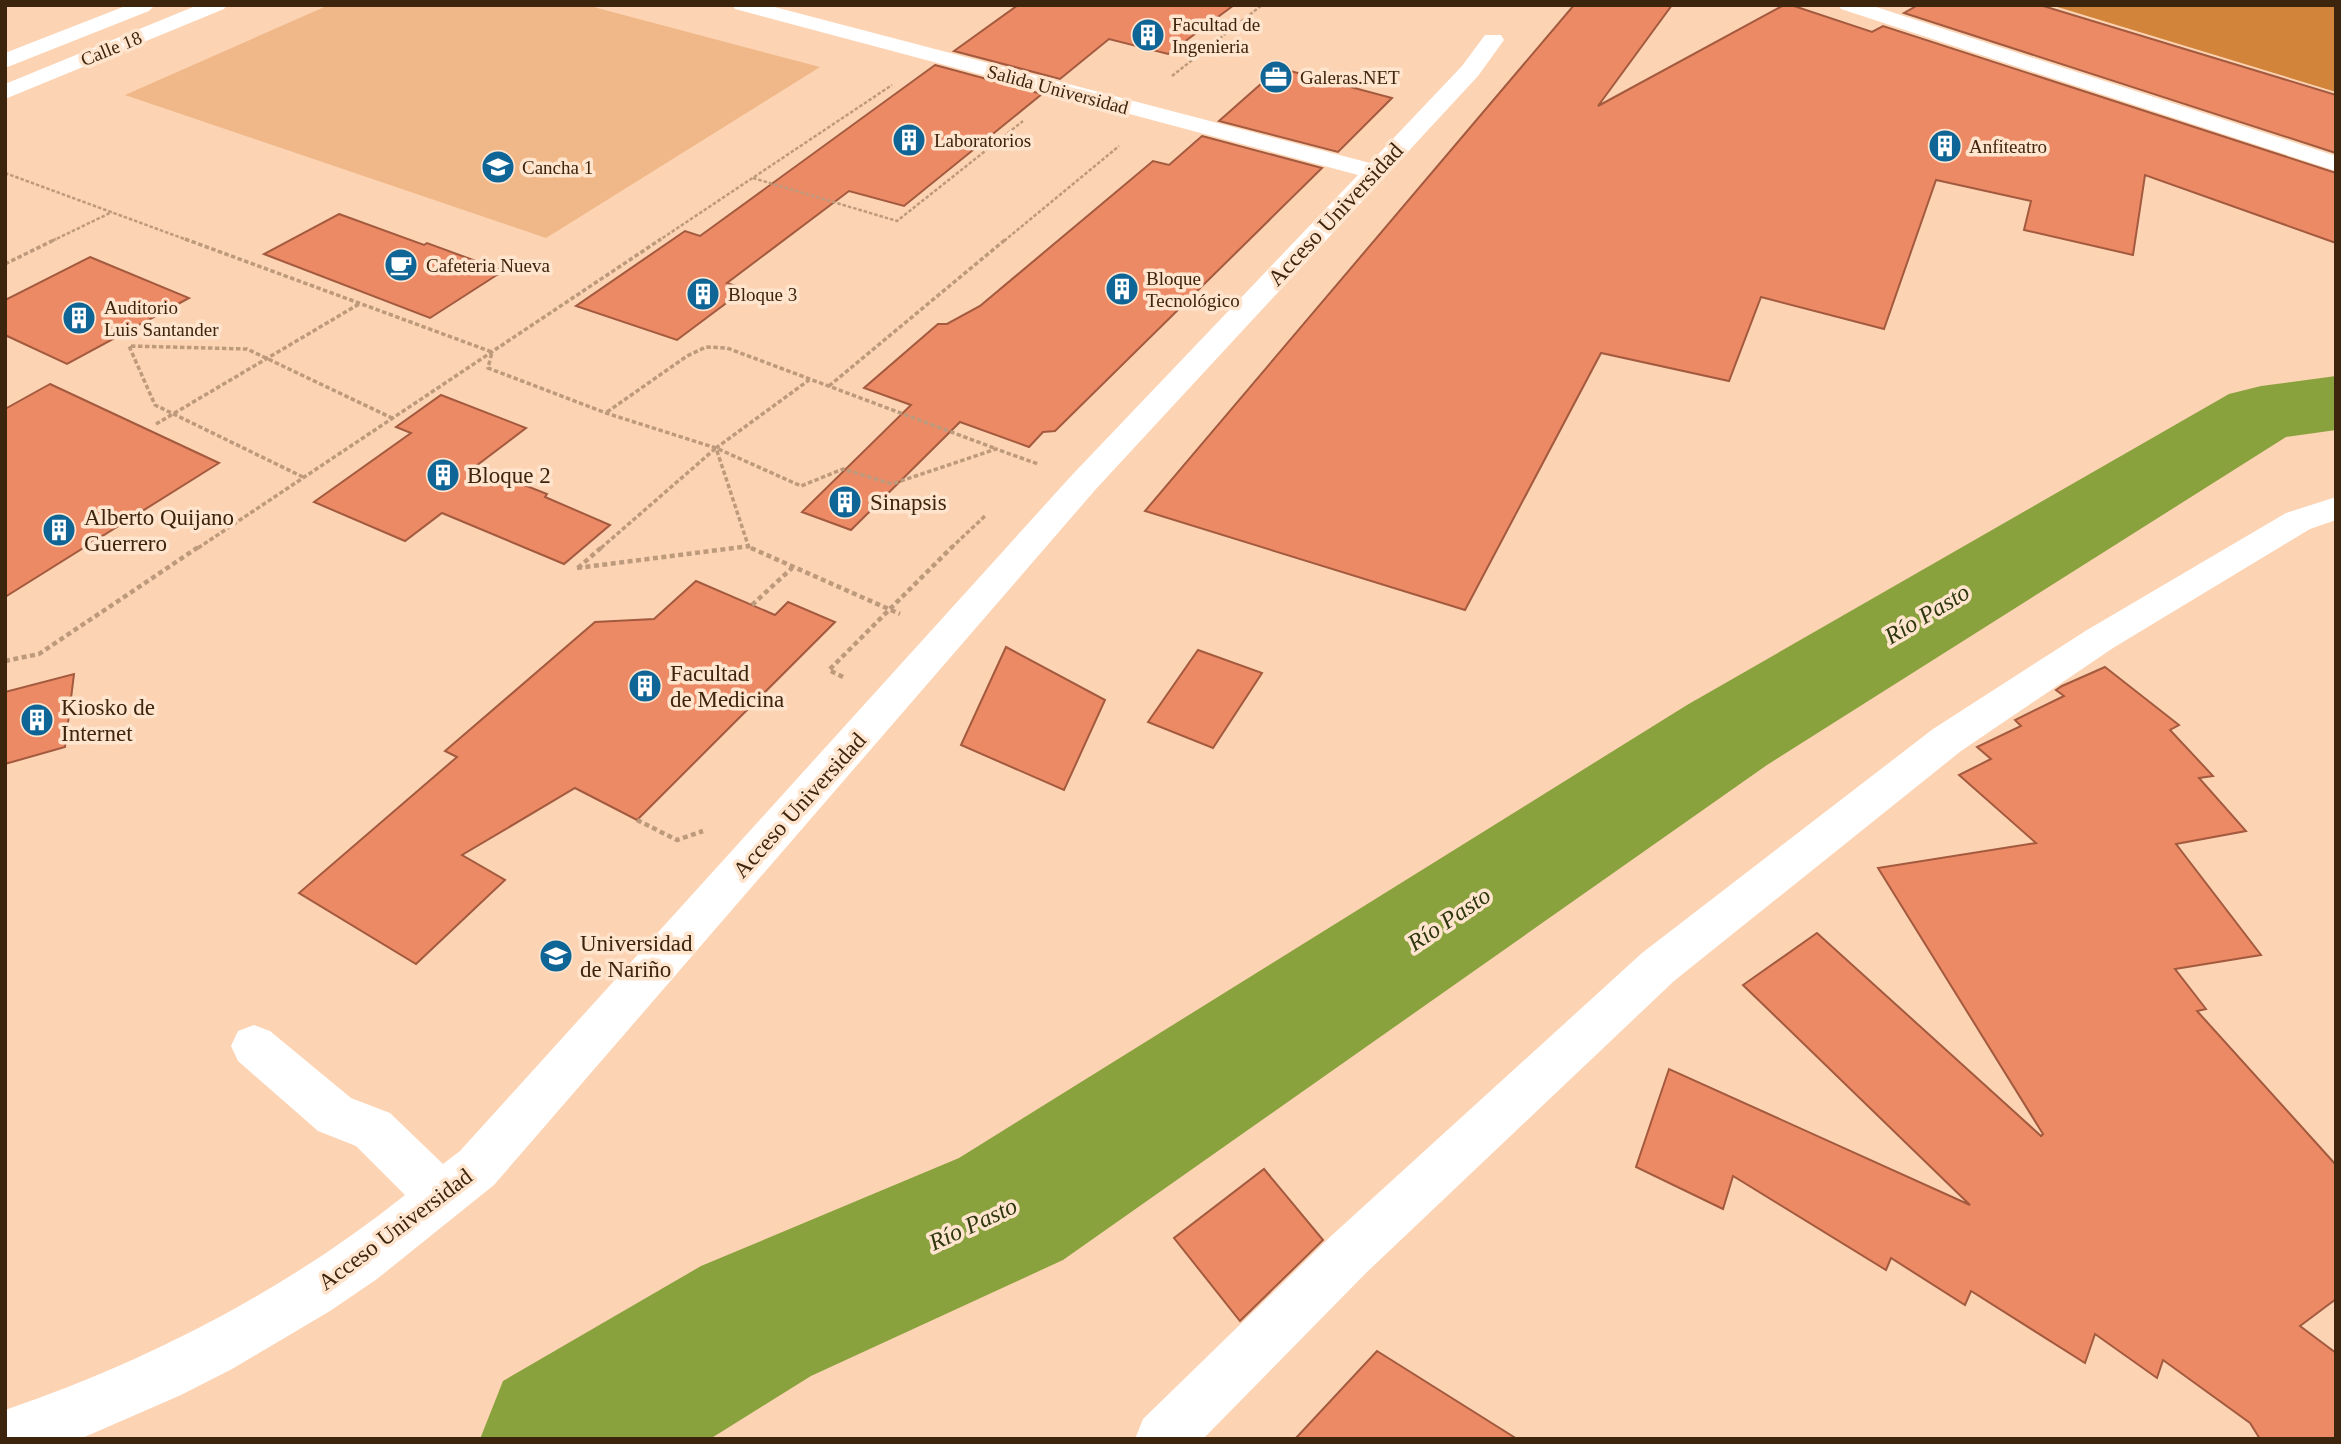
<svg xmlns="http://www.w3.org/2000/svg" width="2341" height="1444" viewBox="0 0 2341 1444" font-family="Georgia,serif">
<style>
.green{fill:#f0b888}
.forest{fill:#d2843a}
.lines{fill:none;stroke-linecap:round;stroke-linejoin:round}
.river{fill:#8aa23d;fill-rule:evenodd}
.building{fill:#ec8a65;stroke:#a35a3e;stroke-width:2}
.path-far2{stroke:#be9a7d;stroke-width:2.5;stroke-dasharray:3.5 2;stroke-linecap:butt}
.path-far1{stroke:#be9a7d;stroke-width:3.5;stroke-dasharray:4.5 2.5;stroke-linecap:butt}
.path{stroke:#be9a7d;stroke-width:4.5;stroke-dasharray:5 3.5;stroke-linecap:butt}
.minor{fill:#fff;fill-rule:evenodd}
.major{fill:#fff;fill-rule:evenodd}
.labels{text-anchor:middle;stroke-width:7;stroke-linejoin:round;paint-order:stroke}
.far-poi-label{font-size:19px;fill:#3d240c;stroke:#ffe4ce;text-anchor:start}
.far-street-label{font-size:19px;fill:#3d240c;stroke:#ffe4ce}
.street-label{font-size:23px;fill:#3d240c;stroke:#ffe4ce}
.poi-label{font-size:23px;fill:#3d240c;stroke:#ffe4ce;text-anchor:start}
.water-label{font-size:24px;font-style:italic;fill:#2d370d;stroke:#ffe4ce}
</style>
<rect width="100%" height="100%" fill="#fcd3b3"/>
<!-- green -->
<path class="green" d="M329,5H586L820,67L546,238L125,95Z"/>
<!-- forest -->
<path class="forest" d="M2051,5H2336V92Z"/>
<g class="lines">
<!-- river -->
<path class="river" d="M2336,376V430L2286,437L1767,765L1063,1260L811,1376L710,1439H480L503,1381L701,1266L959,1158L1687,705L2229,394L2261,386Z"/>
</g>
<!-- building -->
<g class="building">
<path d="M1018,5H1234L1168,54L1109,39L1060,79L954,51Z"/>
<path d="M1574,5H1672L1598,106L1784,5H1791L1872,32L1883,26L2336,173V243L2145,175L2133,255L2024,230L2031,201L1936,180L1884,329L1761,297L1729,381L1601,353L1465,610L1145,511Z"/>
<path d="M1918,5H2040L2336,95V153L1904,13Z"/>
<path d="M935,65L1042,94L904,206L849,191L727,283L745,289L677,340L576,306L685,231L700,236Z"/>
<path d="M1279,68L1392,98L1338,152L1219,121Z"/>
<path d="M1202,136L1322,168L1055,431L1043,432L1029,447L960,422L851,530L802,512L911,405L864,388L938,324H947L980,306L1153,161L1169,165Z"/>
<path d="M339,214L424,245L427,243L503,271L430,318L264,254Z"/>
<path d="M90,257L189,298L67,364L5,335V300Z"/>
<path d="M50,384L219,463L5,597V409Z"/>
<path d="M441,395L526,428L476,466L547,494L545,497L610,525L564,564L442,513L405,541L314,502L411,433L396,427Z"/>
<path d="M696,581L775,615L788,602L835,622L637,820L575,788L462,855L505,880L416,964L299,893L457,757L445,751L595,622L654,619Z"/>
<path d="M1006,647L1105,700L1064,790L961,745Z"/>
<path d="M1198,650L1262,673L1213,748L1148,722Z"/>
<path d="M2105,667L2179,725L2170,730L2213,776L2199,778L2246,831L2176,844L2261,955L2175,969L2206,1009L2197,1011L2336,1165V1299L2300,1326L2336,1353V1439H2260L2250,1423L2163,1360L2157,1378L2095,1334L2085,1363L1971,1291L1965,1305L1891,1258L1886,1270L1733,1176L1723,1209L1636,1167L1669,1069L1970,1205L1743,985L1817,933L2041,1136L2043,1134L1878,868L2036,843L1959,775L1991,759L1977,747L2021,726L2015,720L2064,696L2056,690L2062,686Z"/>
<path d="M74,674L65,747L5,764V692Z"/>
<path d="M1264,1169L1323,1240L1240,1321L1174,1238Z"/>
<path d="M1377,1351L1517,1439H1295Z"/>
</g>
<g class="lines">
<!-- path-far2 -->
<g class="path-far2">
<path d="M1172,76L1262,5"/>
<path d="M5,173L190,241"/>
<path d="M753,178L897,221L1023,121"/>
<path d="M52,241L112,212"/>
<path d="M658,241L892,85"/>
<path d="M1004,241L1119,146"/>
</g>
<!-- path-far1 -->
<g class="path-far1">
<path d="M185,239L492,352L488,368L606,413L716,448L801,486L843,469L892,484L996,449L1038,464"/>
<path d="M5,264L56,239"/>
<path d="M829,386L1006,239"/>
<path d="M607,412L687,356L706,347L727,348L994,448"/>
<path d="M156,424L359,304"/>
<path d="M303,477L155,405L129,346L247,349L392,418"/>
<path d="M198,548L661,239"/>
<path d="M601,548L716,448"/>
<path d="M749,548L716,448L809,380"/>
<path d="M951,548L986,515"/>
</g>
<!-- path -->
<g class="path">
<path d="M751,548L900,614"/>
<path d="M577,568L750,546"/>
<path d="M578,568L603,546"/>
<path d="M752,605L792,568"/>
<path d="M5,661L39,654L200,546"/>
<path d="M843,677L829,670L953,546"/>
<path d="M637,820L677,840L703,831"/>
</g>
<!-- minor -->
<g class="minor">
<path d="M732,5H767L1370,163L1462,66L1485,35H1501L1504,40L1478,76L1096,489L494,1185L377,1279L330,1311L232,1369L181,1395L80,1439H5V1410C149,1361 286,1290 405,1195L356,1146L318,1131L238,1061L231,1046L238,1031L254,1025L270,1031L351,1098L390,1113L443,1164L460,1151L1072,475L1358,175L735,9Z"/>
<path d="M1838,5H1870L2336,156V171L1841,9Z"/>
<path d="M2336,497V520L2310,529L2113,648L1961,751L1674,981L1366,1273L1203,1439H1135L1143,1419L1330,1237L1642,953L1933,729L2087,630L2286,513Z"/>
</g>
<!-- major -->
<g class="major">
<path d="M128,5L153,7L149,11L5,68V53Z"/>
<path d="M198,5H227L224,9L5,99V84Z"/>
</g>
</g>
<!-- icons -->
<defs>
<symbol id="building-disc" viewBox="-11 -11 22 22"><circle r="9.5" fill="#0f6596" stroke="#ffe4ce"/><path d="M-4-6H4V6H1V3H-1V6H-4ZM-2.5-4.3h1.7v1.8h-1.7ZM.8-4.3h1.7v1.8H.8ZM-2.5-1h1.7V.8h-1.7ZM.8-1h1.7V.8H.8Z" fill="#fff"/></symbol>
<symbol id="office-disc" viewBox="-11 -11 22 22"><circle r="9.5" fill="#0f6596" stroke="#ffe4ce"/><path d="M-6-3h4V-5.5h4V-3h4V5H-6ZM-1-4.5V-3h2v-1.5ZM-6 0V1H6V0Z" fill="#fff"/></symbol>
<symbol id="university-disc" viewBox="-11 -11 22 22"><circle r="9.5" fill="#0f6596" stroke="#ffe4ce"/><path d="M0-5L7-2L0 1L-7-2ZM-4 1L0 2.5L4 1V4Q0 6-4 4Z" fill="#fff"/></symbol>
<symbol id="cafe-disc" viewBox="-11 -11 22 22"><circle r="9.5" fill="#0f6596" stroke="#ffe4ce"/><path d="M-5.5-4.5H6V0H3Q3 3.5 0 3.5H-2.5Q-5.5 3.5-5.5 0ZM3-3.2v2h1.7v-2ZM-6 4.5H4V6H-6Z" fill="#fff"/></symbol>
</defs>
<g fill-rule="evenodd">
<use href="#building-disc" x="1129" y="16" width="38" height="38"/>
<use href="#office-disc" x="1257" y="58" width="38" height="38"/>
<use href="#building-disc" x="890" y="121" width="38" height="38"/>
<use href="#building-disc" x="1926" y="127" width="38" height="38"/>
<use href="#university-disc" x="479" y="148" width="38" height="38"/>
<use href="#cafe-disc" x="382" y="246" width="38" height="38"/>
<use href="#building-disc" x="1103" y="270" width="38" height="38"/>
<use href="#building-disc" x="684" y="275" width="38" height="38"/>
<use href="#building-disc" x="60" y="299" width="38" height="38"/>
<use href="#building-disc" x="424" y="456" width="38" height="38"/>
<use href="#building-disc" x="826" y="483" width="38" height="38"/>
<use href="#building-disc" x="40" y="511" width="38" height="38"/>
<use href="#building-disc" x="626" y="667" width="38" height="38"/>
<use href="#building-disc" x="18" y="701" width="38" height="38"/>
<use href="#university-disc" x="537" y="937" width="38" height="38"/>
</g>
<g class="labels">
<!-- far-poi labels -->
<g class="far-poi-label">
<text x="1172" y="31">Facultad de<tspan x="1172" dy="22">Ingenieria</tspan></text>
<text x="1300" y="84">Galeras.NET</text>
<text x="934" y="147">Laboratorios</text>
<text x="1969" y="153">Anfiteatro</text>
<text x="522" y="174">Cancha 1</text>
<text x="426" y="272">Cafeteria Nueva</text>
<text x="1146" y="285">Bloque<tspan x="1146" dy="22">Tecnológico</tspan></text>
<text x="728" y="301">Bloque 3</text>
<text x="104" y="314">Auditorio<tspan x="104" dy="22">Luis Santander</tspan></text>
</g>
<!-- far-street labels -->
<g class="far-street-label">
<text transform="translate(111 48) rotate(-22)" y="7">Calle 18</text>
<text transform="translate(1058 89) rotate(15)" y="7">Salida Universidad</text>
</g>
<!-- street labels -->
<g class="street-label">
<text transform="translate(1335 214) rotate(-47)" y="8">Acceso Universidad</text>
<text transform="translate(799 805) rotate(-48)" y="8">Acceso Universidad</text>
<text transform="translate(395 1229) rotate(-37)" y="8">Acceso Universidad</text>
</g>
<!-- poi labels -->
<g class="poi-label">
<text x="467" y="483">Bloque 2</text>
<text x="870" y="510">Sinapsis</text>
<text x="84" y="525">Alberto Quijano<tspan x="84" dy="26">Guerrero</tspan></text>
<text x="670" y="681">Facultad<tspan x="670" dy="26">de Medicina</tspan></text>
<text x="61" y="715">Kiosko de<tspan x="61" dy="26">Internet</tspan></text>
<text x="580" y="951">Universidad<tspan x="580" dy="26">de Nariño</tspan></text>
</g>
<!-- water labels -->
<g class="water-label">
<text transform="translate(1927 614) rotate(-31)" y="8">Río Pasto</text>
<text transform="translate(1449 919) rotate(-34)" y="8">Río Pasto</text>
<text transform="translate(973 1224) rotate(-25)" y="8">Río Pasto</text>
</g>
</g>
<!-- border -->
<rect width="2341" height="1444" fill="none" stroke="#3d240c" stroke-width="14"/>
</svg>
